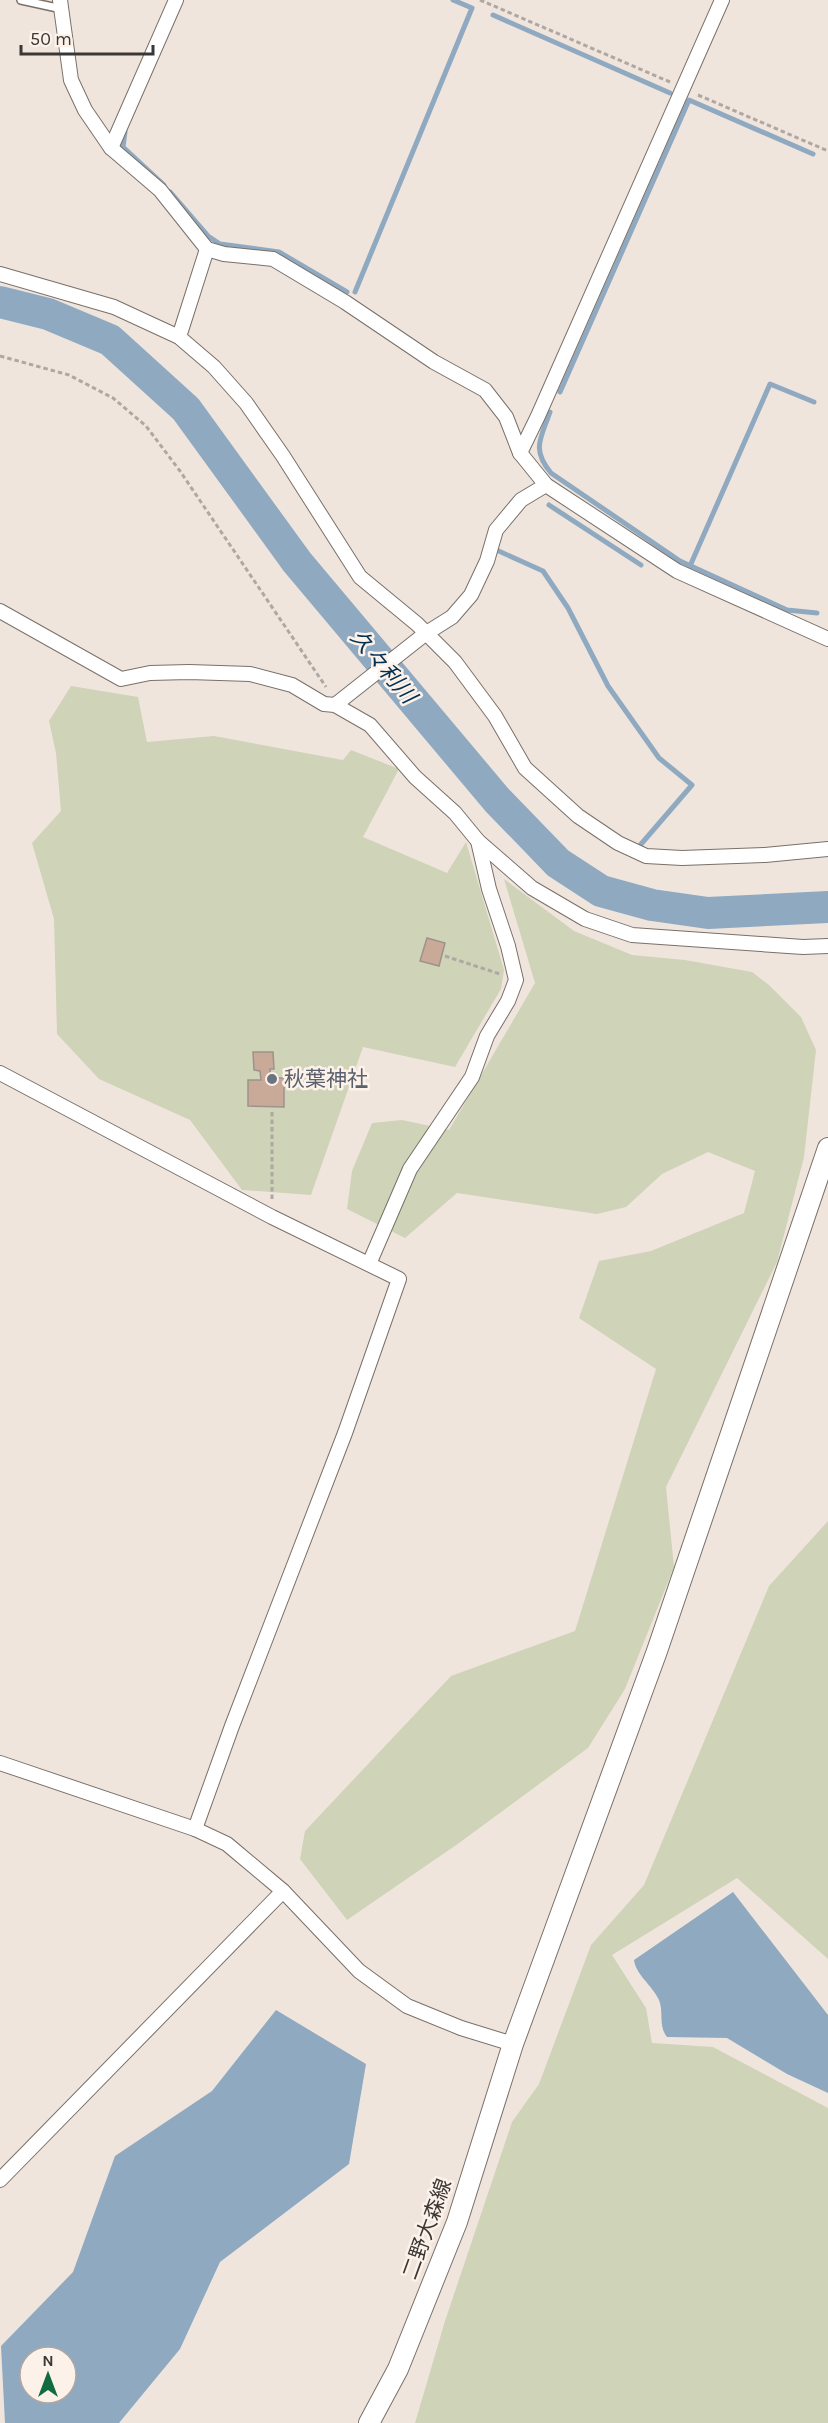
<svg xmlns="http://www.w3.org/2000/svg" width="828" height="2423" viewBox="0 0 828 2423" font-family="Karla,'Noto Sans JP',sans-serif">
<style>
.green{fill:#cfd3b7}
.water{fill:#8fa9c1;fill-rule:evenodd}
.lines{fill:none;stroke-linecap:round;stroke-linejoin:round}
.stream{stroke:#8fa9c1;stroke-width:5}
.river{stroke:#8fa9c1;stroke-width:32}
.building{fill:#c9a998;stroke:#9d928c;stroke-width:1.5}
.lane-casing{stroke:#797069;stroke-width:10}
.street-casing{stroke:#797069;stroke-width:16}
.secondary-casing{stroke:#797069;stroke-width:22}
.path{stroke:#afa7a1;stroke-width:3;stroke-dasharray:4.5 3;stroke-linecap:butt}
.lane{stroke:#fff;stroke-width:7}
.street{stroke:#fff;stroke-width:14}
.secondary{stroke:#fff;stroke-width:20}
.worship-dot{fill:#6b7280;stroke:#fdf2ea;stroke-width:2}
.labels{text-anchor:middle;stroke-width:5;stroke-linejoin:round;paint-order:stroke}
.worship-label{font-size:21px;fill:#5b616d;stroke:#fdf2ea;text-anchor:start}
.street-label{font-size:21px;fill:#3b3734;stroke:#fdf2ea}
.water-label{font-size:22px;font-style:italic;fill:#023051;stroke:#fdf2ea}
</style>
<rect width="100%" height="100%" fill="#f0e5dd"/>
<!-- green -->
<g class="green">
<path d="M71,686L138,697L147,742L214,736L343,760L351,750L399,769L363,837L447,873L466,842L504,970L501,989L455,1067L363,1047L311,1195L242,1190L190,1120L99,1079L57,1034L54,919L32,843L61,811L56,753L49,721Z"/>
<path d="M504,879L574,931L632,955L685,960L752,972L769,985L801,1017L816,1050L804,1157L777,1262L666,1487L674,1567L625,1689L588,1748L459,1843L347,1920L300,1859L305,1831L451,1676L575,1631L656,1369L579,1318L599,1261L651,1251L744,1213L755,1171L708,1152L662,1174L626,1207L597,1214L457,1193L405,1238L347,1209L352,1171L372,1123L402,1120L449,1130L535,983Z"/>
<path d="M828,1521V1959L737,1878L612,1955L646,2008L652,2043L713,2047L828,2108V2423H415L445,2321L512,2122L539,2084L591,1945L644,1885L769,1586Z"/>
</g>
<!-- water -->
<g class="water">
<path d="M733,1892L828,2015V2093L787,2074L727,2038L667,2037C658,2026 664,2012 659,2000C652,1985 636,1975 634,1960Z"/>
<path d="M276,2010L366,2064L349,2164L220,2262L180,2349L119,2423H5L1,2346L73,2272L115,2156L212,2091ZM30,2357H66V2393H30Z"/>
</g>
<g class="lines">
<!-- stream -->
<g class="stream">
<path d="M493,15L670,93"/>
<path d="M125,132L123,147L164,185"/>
<path d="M170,192L208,236L220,244L279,252L347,292"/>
<path d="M355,292L472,8L453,0"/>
<path d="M560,392L689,100L813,154"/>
<path d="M550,412C541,438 531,449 551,473L680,561L787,610L817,613"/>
<path d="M549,505L641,565"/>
<path d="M492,548L543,571L568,608L608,686L659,758L692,785L636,850"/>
<path d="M690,566L770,384L814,402"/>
</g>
<!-- river -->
<path class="river" d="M0,302L48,314L110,340L186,409L297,562L497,800L558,863L601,891L652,905L708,913L828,907"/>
</g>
<!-- building -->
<g class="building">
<path d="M427,938L445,943L439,966L420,961Z"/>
<path d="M253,1052H273L274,1069H270L271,1078H284V1107L248,1106V1080H261L260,1071L254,1070Z"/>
</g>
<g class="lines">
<defs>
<path id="lane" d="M21,0L62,9"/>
<g id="street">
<path d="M60,0L71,80L85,110L111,148L160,190L207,249L224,254L273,259L345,302L434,362L485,390L506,417L520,453L546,485L677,571L828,639"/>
<path d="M111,148L176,0"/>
<path d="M0,274L114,307L179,337L214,367L246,403L283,456L360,577L417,624L455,662L495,716L525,768L578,816L618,843L646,856L682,858L765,855L828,849"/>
<path d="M179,337L207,249"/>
<path d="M520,453L538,416L722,0"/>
<path d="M0,611L121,679L150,673L189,672L250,674L292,685L324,704L335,705L370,725L415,777L455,813L478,841L532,888L585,919L632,935L803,947L828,946"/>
<path d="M335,705L425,634L452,617L471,595L487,561L496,530L521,500L546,485"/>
<path d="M0,1073L272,1217L399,1279L345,1433L232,1726L195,1829"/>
<path d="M369,1264L410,1169L472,1077L487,1036L508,1001L516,980L508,946L489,889L478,841"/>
<path d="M0,1763L195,1829L227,1844L283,1891L359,1971L407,2006L461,2028L513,2044"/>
<path d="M0,2180L283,1891"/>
</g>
<path id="secondary" d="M369,2423L398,2369L457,2222L513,2044L657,1651L828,1148"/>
</defs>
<!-- lane casing -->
<use href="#lane" class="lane-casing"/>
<!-- street casing -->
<use href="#street" class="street-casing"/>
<!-- secondary casing -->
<use href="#secondary" class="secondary-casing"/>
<!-- path -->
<g class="path">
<path d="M480,0L670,82"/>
<path d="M698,95L828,151"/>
<path d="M0,356L69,375L113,398L146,426L180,471L326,687"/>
<path d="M445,956L500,974"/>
<path d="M272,1112V1200"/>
</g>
<!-- lane -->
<use href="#lane" class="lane"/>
<!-- street -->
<use href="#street" class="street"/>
<!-- secondary -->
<use href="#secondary" class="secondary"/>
</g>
<!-- markers -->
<circle class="worship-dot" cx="272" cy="1079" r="6"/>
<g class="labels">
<!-- worship labels -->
<g class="worship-label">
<text x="284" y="1086">秋葉神社</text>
</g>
<!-- street labels -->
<g class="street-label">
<text transform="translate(427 2229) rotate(-70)" y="7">二野大森線</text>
</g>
<!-- water labels -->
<g class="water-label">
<text transform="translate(384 666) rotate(50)" y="8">久々利川</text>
</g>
</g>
<!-- north arrow -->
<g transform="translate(48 2375)"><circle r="28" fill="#fdf2ea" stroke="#afa7a1" stroke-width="1.5"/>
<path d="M0-4.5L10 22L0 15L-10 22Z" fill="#116c40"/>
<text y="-9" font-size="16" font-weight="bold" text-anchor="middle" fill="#3b3734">N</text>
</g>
<!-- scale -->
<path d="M21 45v9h132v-9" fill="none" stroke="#3b3734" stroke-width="3"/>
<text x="30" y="45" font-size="18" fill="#3b3734" stroke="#fdf2ea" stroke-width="4.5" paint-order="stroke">50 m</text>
</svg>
